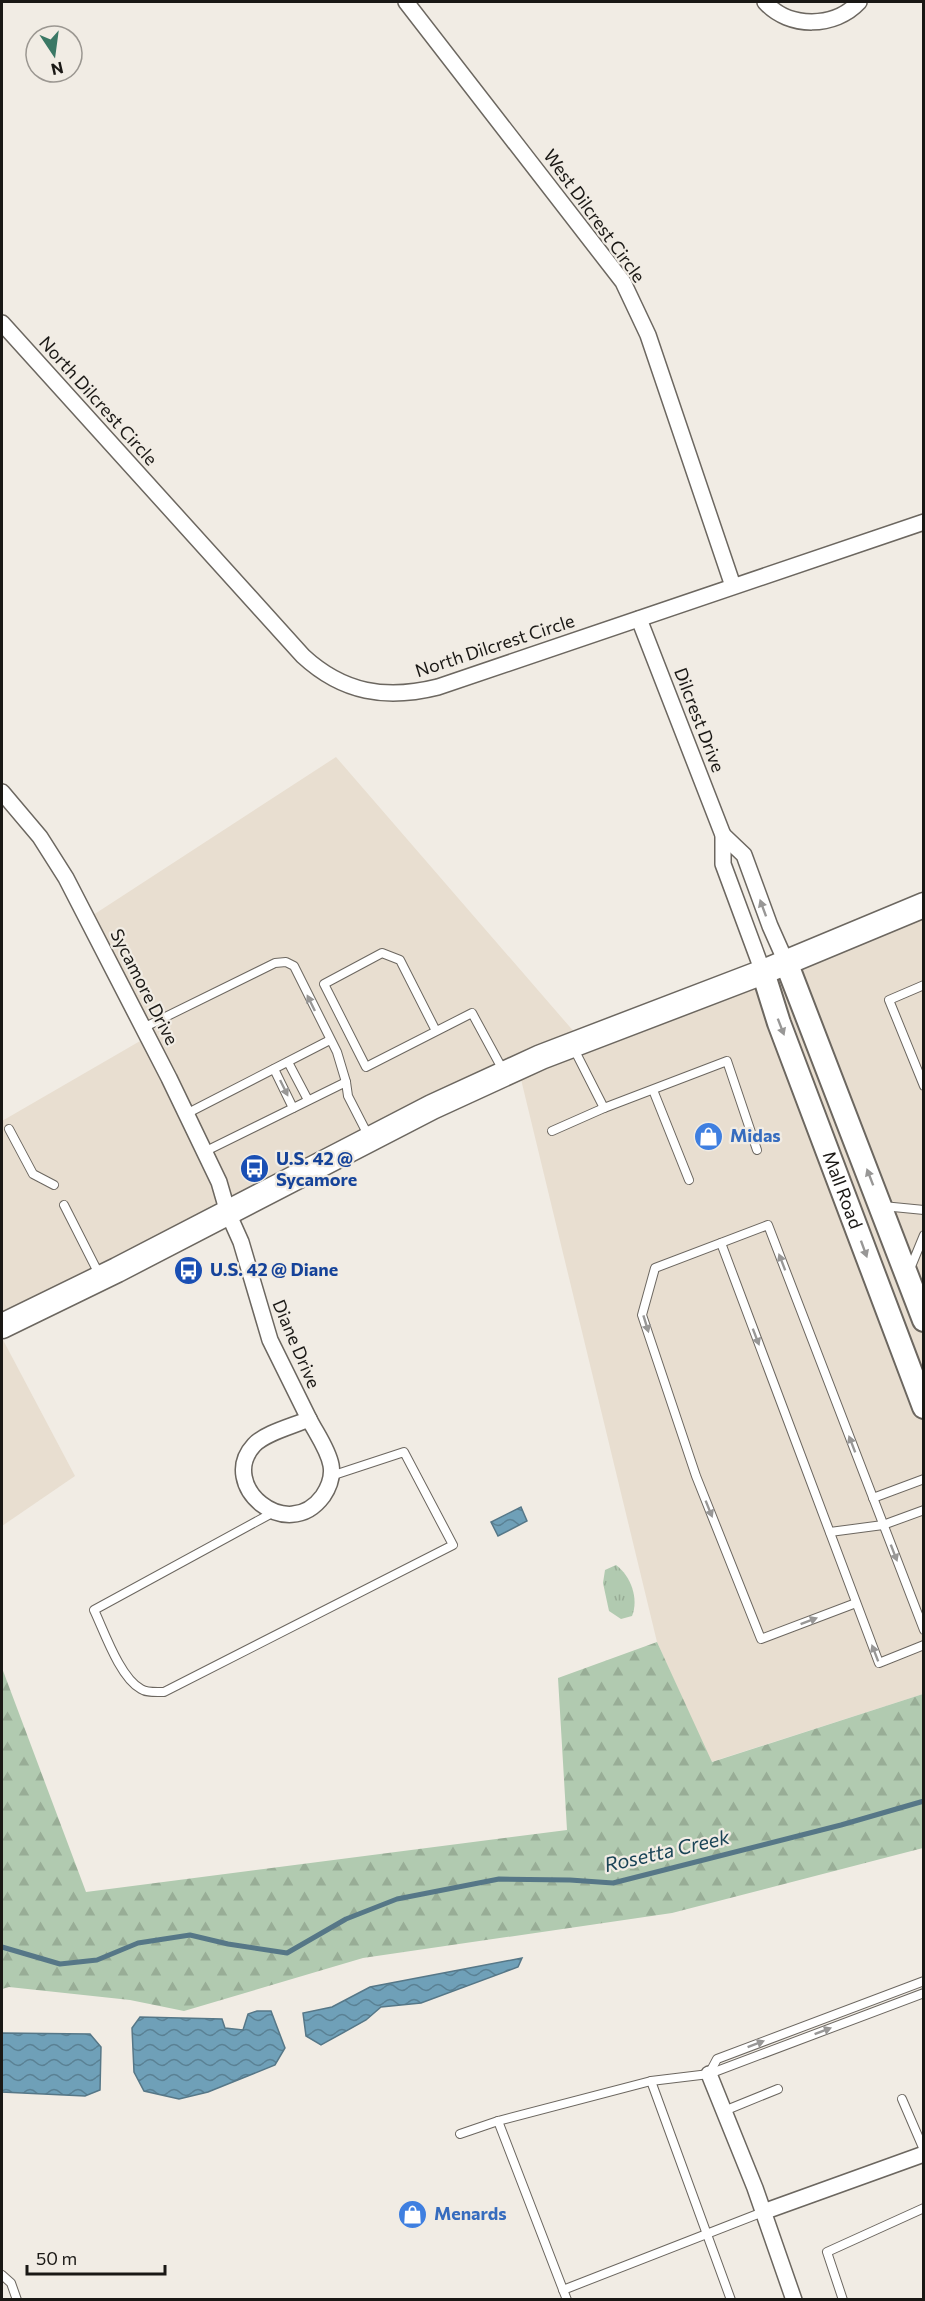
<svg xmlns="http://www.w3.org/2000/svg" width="925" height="2301" viewBox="0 0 925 2301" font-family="Commissioner,sans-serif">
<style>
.built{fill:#e8ded0}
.forest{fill:url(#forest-firs)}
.park{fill:url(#park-tufts)}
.water{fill:url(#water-waves);stroke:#567787;stroke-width:1.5}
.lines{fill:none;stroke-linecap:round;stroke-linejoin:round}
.stream{stroke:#567787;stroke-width:5}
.service-casing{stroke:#6c6760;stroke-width:10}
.minor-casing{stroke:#6c6760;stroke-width:18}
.secondary-casing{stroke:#6c6760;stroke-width:26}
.primary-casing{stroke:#6c6760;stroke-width:27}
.service{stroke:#fff;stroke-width:8}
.minor{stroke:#fff;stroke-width:15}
.secondary{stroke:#fff;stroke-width:22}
.primary{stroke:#fff;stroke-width:24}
.oneway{fill:#989796}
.labels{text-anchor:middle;stroke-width:4.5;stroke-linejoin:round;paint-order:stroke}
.street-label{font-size:18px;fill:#1a1815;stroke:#f1ece4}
.shop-label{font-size:18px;font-weight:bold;fill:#366cbe;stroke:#f1ece4;text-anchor:start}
.transit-label{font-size:18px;font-weight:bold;fill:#164399;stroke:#f1ece4;text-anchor:start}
.water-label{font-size:20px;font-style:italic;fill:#194356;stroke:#f1ece4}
</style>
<defs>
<pattern id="forest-firs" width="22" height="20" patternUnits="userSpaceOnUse" patternTransform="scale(1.5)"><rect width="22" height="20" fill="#b1cab0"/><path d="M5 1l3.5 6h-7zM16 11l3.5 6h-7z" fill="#98ad96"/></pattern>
<pattern id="park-tufts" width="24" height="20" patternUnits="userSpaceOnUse" patternTransform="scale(1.5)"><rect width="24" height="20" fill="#b1cab0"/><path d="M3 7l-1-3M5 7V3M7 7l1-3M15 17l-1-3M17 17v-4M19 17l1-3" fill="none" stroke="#98ad96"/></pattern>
<pattern id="water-waves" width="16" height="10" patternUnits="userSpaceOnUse" patternTransform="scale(1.5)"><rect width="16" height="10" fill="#6fa0b8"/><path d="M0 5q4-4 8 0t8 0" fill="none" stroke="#5a8194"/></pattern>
</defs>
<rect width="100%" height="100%" fill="#f1ece4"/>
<!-- built -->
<g class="built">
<path d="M336,757L582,1041L923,905V1694L711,1762L657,1642L519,1071L2,1326V1121L147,1037L87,919Z"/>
<path d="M2,1338L75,1476L2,1526Z"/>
</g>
<!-- forest -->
<path class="forest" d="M657,1642L712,1762L923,1694V1848L672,1913L363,1958L184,2011L130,2000L9,1987L2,1989V1668L86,1892L567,1830L558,1678Z"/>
<!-- park -->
<path class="park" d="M616,1565C631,1576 639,1599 632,1616L621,1619L609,1611L603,1583L605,1570Z"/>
<!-- water -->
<g class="water">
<path d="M521,1507L527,1521L498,1536L491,1522Z"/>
<path d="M522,1958L518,1967L421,2003L381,2007L366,2020L321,2045L306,2036L303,2013L332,2007L370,1987Z"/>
<path d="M257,2011H271L285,2048L275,2065L208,2092L179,2099L144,2091L134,2072L132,2028L140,2017L222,2019L225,2028L243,2030L248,2014Z"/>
<path d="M2,2033L90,2034L101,2047L100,2090L85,2096L2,2092Z"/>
</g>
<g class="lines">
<!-- stream -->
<path class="stream" d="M2,1947L60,1964L97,1960L138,1943L190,1935L228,1944L287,1953L346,1919L397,1899L499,1879L570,1880L613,1883L841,1825L924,1801"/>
<defs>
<g id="service">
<path d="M924,985L889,1000L924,1086"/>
<path d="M143,1028L275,963L286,962L294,966L337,1052L346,1082L348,1096L368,1135"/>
<path d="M436,1031L400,960L382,953L324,984L366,1067L472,1013L504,1072"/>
<path d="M574,1049L604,1108L727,1061L757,1150"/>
<path d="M288,1062L308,1100"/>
<path d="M274,1069L293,1108"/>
<path d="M653,1090L689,1180"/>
<path d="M186,1114L330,1040"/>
<path d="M9,1129L33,1174L54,1185"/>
<path d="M552,1131L604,1108"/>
<path d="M204,1152L346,1082"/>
<path d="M64,1205L99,1274"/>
<path d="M883,1206L924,1210"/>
<path d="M721,1243L879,1663L924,1645"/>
<path d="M910,1269L924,1235"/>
<path d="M873,1498L924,1479"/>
<path d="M274,1512L94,1610C104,1631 120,1678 141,1689C147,1693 156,1692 164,1692L453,1545L404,1452L331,1476"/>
<path d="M830,1532L883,1525L924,1510"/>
<path d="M856,1603L761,1639L696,1476L642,1315L655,1268L768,1225L924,1630"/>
<path d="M709,2074L717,2059L924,1981"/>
<path d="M651,2081L731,2300"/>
<path d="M902,2099L924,2150"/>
<path d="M724,2111L778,2089"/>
<path d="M498,2121L567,2300"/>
<path d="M460,2134L498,2121L651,2081L709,2074L924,1993"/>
<path d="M2,2275L11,2283L17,2300"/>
<path d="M563,2290L763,2212"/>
<path d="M843,2300L827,2252L924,2208"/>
</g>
<g id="minor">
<path d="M406,2L623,282L648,335L733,586"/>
<path d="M765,2C789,29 835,28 859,2"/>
<path d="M2,323L303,656C343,693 386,700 438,687L924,522"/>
<path d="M639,619L723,835V864L763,972"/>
<path d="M2,792L40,837L66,878L169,1078L219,1182L228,1213L241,1242L270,1340L309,1419"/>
<path d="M723,835L744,855L770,926L786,962"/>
<path d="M309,1419C316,1433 328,1449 331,1465C333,1476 329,1487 323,1496C287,1545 217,1485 254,1445C265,1433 293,1426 309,1419Z"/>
<path d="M709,2074L755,2188L794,2300"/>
<path d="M763,2212L924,2154"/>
</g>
<g id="secondary">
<path d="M786,962L924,1320"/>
<path id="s1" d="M763,972L779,1023L924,1407"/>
</g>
<path id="primary" d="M2,1326L117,1270L432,1107L541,1057L763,972L924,905"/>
</defs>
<!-- service casing -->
<use href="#service" class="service-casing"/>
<!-- minor casing -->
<use href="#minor" class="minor-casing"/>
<!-- secondary casing -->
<use href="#secondary" class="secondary-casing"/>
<!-- primary casing -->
<use href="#primary" class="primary-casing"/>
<!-- service -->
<use href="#service" class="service"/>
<!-- minor -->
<use href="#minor" class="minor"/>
<!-- secondary -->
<use href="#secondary" class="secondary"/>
<!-- primary -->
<use href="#primary" class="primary"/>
</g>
<!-- one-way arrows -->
<defs><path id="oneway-solid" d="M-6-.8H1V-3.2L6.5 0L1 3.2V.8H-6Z" transform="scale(1.5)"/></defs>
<g class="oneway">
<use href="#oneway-solid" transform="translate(763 908) rotate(-110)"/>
<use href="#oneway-solid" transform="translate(311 1003) rotate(-116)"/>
<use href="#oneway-solid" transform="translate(781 1027) rotate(69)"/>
<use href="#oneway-solid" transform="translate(284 1088) rotate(64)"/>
<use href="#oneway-solid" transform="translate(870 1177) rotate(-111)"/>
<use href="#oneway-solid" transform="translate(864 1249) rotate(70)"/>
<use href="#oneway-solid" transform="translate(782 1262) rotate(-111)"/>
<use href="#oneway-solid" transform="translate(646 1324) rotate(73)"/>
<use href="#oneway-solid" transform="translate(756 1337) rotate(69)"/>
<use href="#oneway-solid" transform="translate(852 1444) rotate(-111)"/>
<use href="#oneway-solid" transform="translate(709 1509) rotate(68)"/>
<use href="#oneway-solid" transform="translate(894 1553) rotate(69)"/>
<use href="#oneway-solid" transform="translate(809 1621) rotate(-21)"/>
<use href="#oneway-solid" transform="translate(875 1653) rotate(-111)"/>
<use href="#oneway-solid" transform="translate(823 2031) rotate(-21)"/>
<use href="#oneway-solid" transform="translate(756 2044) rotate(-21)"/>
</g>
<!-- icons -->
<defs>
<symbol id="shop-disc" viewBox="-11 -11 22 22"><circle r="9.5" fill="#3f7fe0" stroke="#f1ece4"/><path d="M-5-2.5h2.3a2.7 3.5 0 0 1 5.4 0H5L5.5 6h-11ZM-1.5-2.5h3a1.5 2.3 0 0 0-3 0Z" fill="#fff"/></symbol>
<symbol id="bus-disc" viewBox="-11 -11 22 22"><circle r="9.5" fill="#1a4fb4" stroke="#f1ece4"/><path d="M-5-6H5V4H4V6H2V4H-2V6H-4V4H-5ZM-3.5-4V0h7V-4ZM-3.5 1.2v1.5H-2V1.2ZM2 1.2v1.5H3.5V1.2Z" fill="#fff"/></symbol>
</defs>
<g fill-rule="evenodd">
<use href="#shop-disc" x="692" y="1120" width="33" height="33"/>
<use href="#bus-disc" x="238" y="1152" width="33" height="33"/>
<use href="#bus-disc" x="172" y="1254" width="33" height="33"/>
<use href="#shop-disc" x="396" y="2198" width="33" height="33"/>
</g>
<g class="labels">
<!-- street labels -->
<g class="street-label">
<text transform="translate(594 216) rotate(54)" y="6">West Dilcrest Circle</text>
<text transform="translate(98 401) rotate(48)" y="6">North Dilcrest Circle</text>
<text transform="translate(495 646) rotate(-18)" y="6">North Dilcrest Circle</text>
<text transform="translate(699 720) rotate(69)" y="6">Dilcrest Drive</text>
<text transform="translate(144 987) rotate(63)" y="6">Sycamore Drive</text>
<text dy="6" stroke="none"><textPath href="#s1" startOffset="232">Mall Road</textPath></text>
<text transform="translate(296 1344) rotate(67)" y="6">Diane Drive</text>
</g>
<!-- shop labels -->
<g class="shop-label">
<text x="730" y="1142">Midas</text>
<text x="434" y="2220">Menards</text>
</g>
<!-- transit labels -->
<g class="transit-label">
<text x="276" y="1165">U.S. 42 @<tspan x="276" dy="21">Sycamore</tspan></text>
<text x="210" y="1276">U.S. 42 @ Diane</text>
</g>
<!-- water labels -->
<g class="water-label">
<text transform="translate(667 1851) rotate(-13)" y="7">Rosetta Creek</text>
</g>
</g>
<!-- border -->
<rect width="925" height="2301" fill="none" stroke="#1a1815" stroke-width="6"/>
<!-- north arrow -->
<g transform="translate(54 54) rotate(167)"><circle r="28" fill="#f1ece4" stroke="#9b9791" stroke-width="1.5"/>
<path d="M0-4.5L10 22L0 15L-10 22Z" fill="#3a7865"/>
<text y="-9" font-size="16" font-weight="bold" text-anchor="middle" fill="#1a1815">N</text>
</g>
<!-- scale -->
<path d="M27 2265v9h138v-9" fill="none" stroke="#1a1815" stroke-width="3"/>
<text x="36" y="2265" font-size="18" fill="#1a1815" stroke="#f1ece4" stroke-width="4.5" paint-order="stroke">50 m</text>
</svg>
